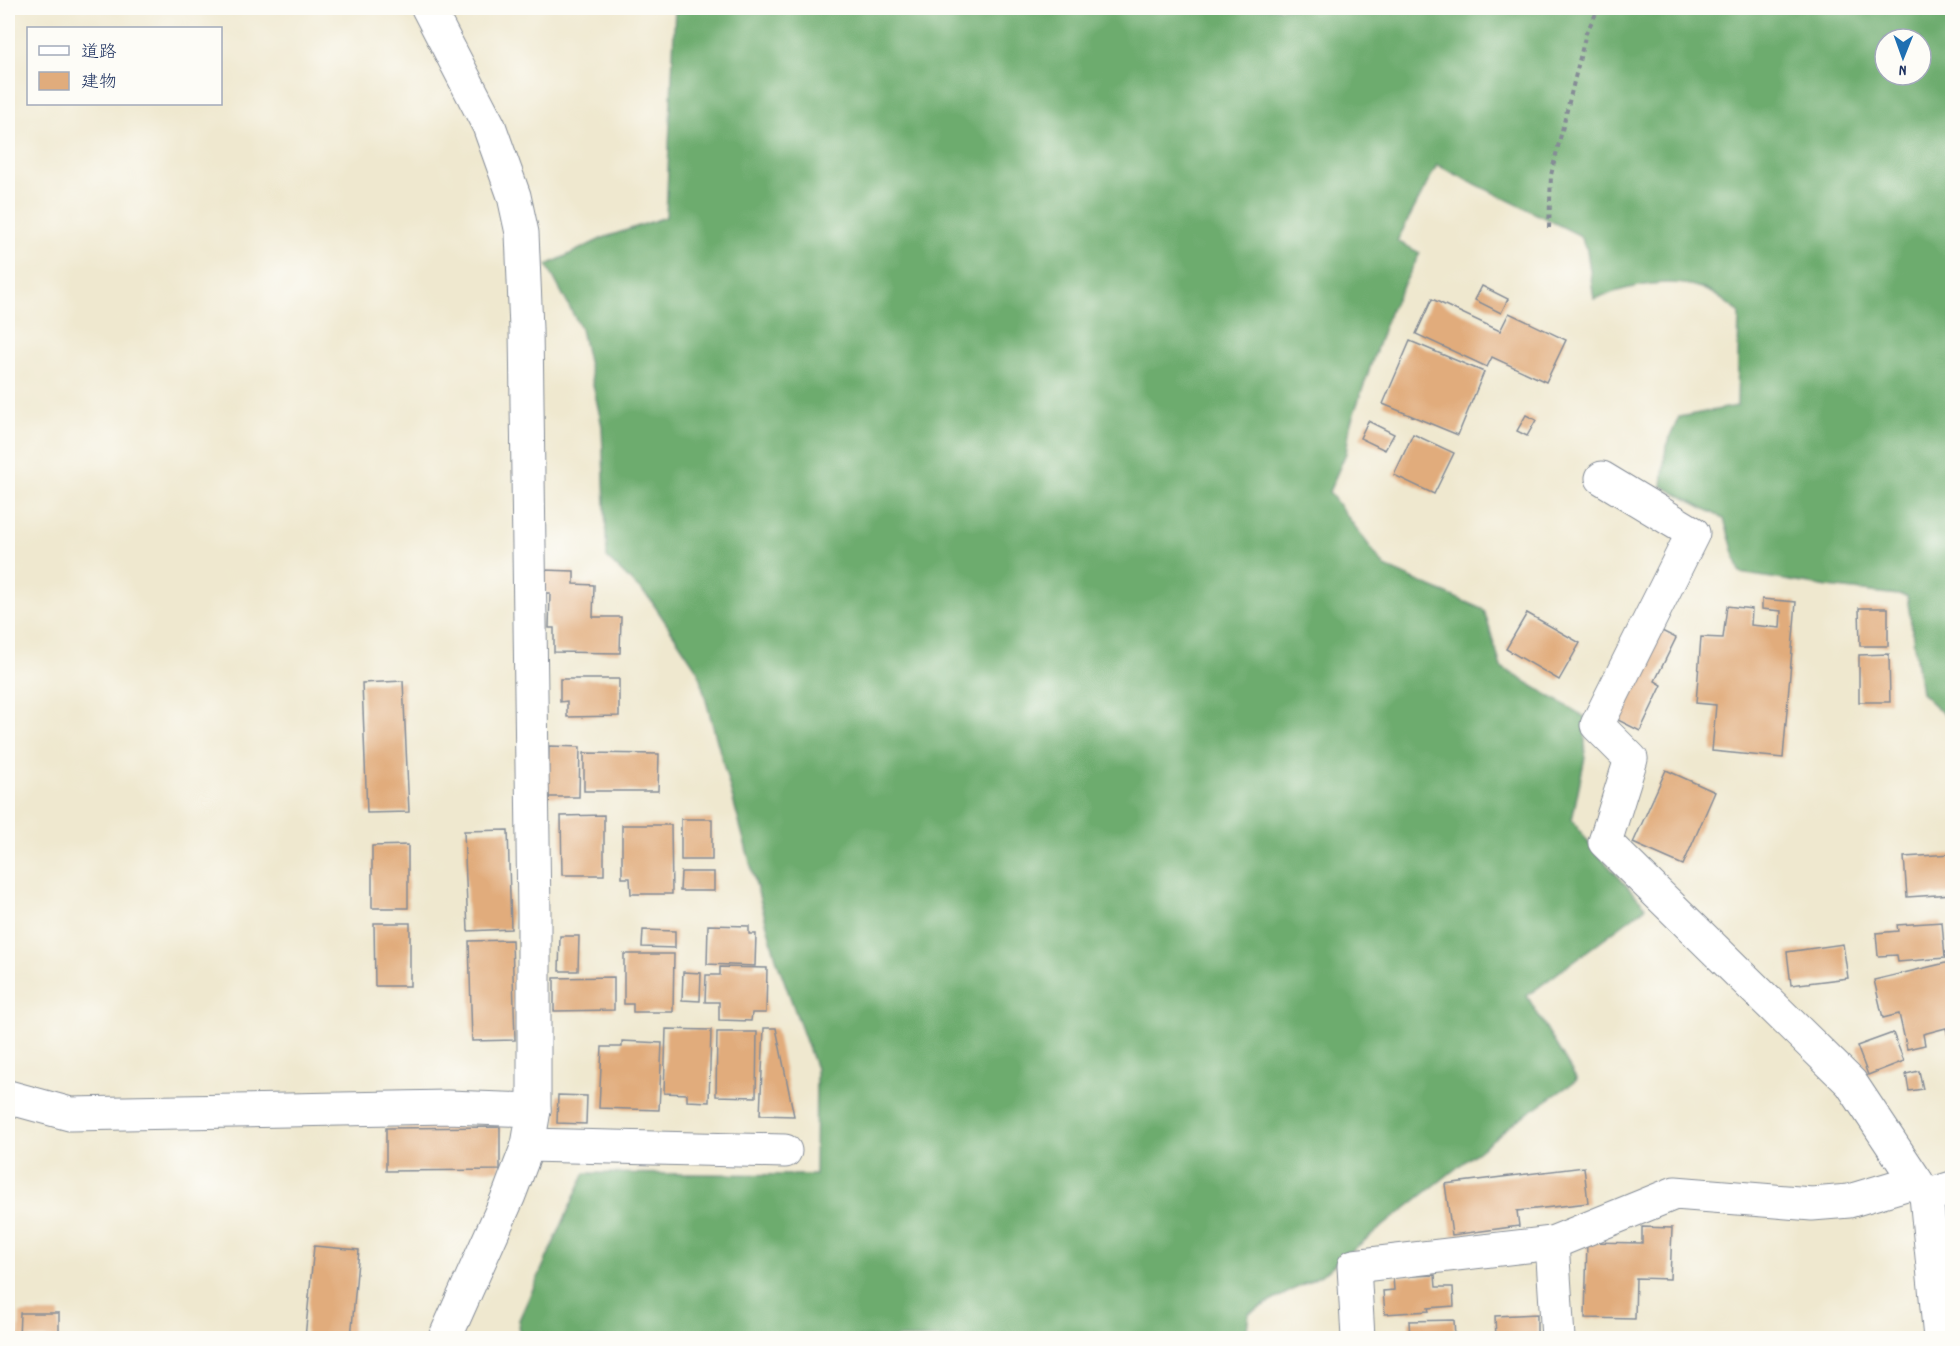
<svg xmlns="http://www.w3.org/2000/svg" width="1960" height="1346" viewBox="0 0 1960 1346" font-family="Dekko,'Klee One',sans-serif">
<style>
.forest{fill:#6dac6e;stroke:#446e66;stroke-width:1.5;fill-rule:evenodd}
.building{fill:#e1ac7c}
.lines{fill:none;stroke-linecap:round;stroke-linejoin:round}
.minor-casing{stroke:#858c96;stroke-width:35}
.path{stroke:#858c96;stroke-width:4;stroke-dasharray:4.5 4.5;stroke-linecap:butt}
.minor{stroke:#fff;stroke-width:33}
</style>
<rect width="100%" height="100%" fill="#fdfcf7"/>
<filter id="ink" filterUnits="userSpaceOnUse"><feTurbulence type="fractalNoise" baseFrequency=".0167" numOctaves="2"/><feDisplacementMap in="SourceGraphic" scale="12" xChannelSelector="R" yChannelSelector="G"/><feConvolveMatrix kernelMatrix="1 2 1 2 8 2 1 2 1" color-interpolation-filters="sRGB"/></filter>
<filter id="wash" filterUnits="userSpaceOnUse"><feTurbulence type="fractalNoise" baseFrequency=".008" numOctaves="4" result="noise"/><feDisplacementMap in="SourceGraphic" scale="24" xChannelSelector="R" yChannelSelector="G"/><feGaussianBlur stdDeviation="1.35" result="paint"/><feColorMatrix in="noise" values="0 0 0 0 0 0 0 0 0 0 0 0 0 0 0 0 0 1.4 0 .05"/><feComposite in="paint" operator="in"/></filter>
<g filter="url(#wash)">
<rect width="100%" height="100%" fill="#efe8cf"/>
<!-- forest -->
<path class="forest" d="M675,8H1952V722L1921,693L1907,596L1828,587L1740,573L1724,519L1662,486L1666,446L1679,417L1737,406L1739,312C1730,306 1721,298 1712,293C1677,274 1629,286 1594,299L1587,250L1579,235L1437,165L1397,241L1420,253L1389,313L1350,425L1346,453L1329,492L1385,567L1484,610L1501,667L1585,717V757L1572,820L1593,849L1646,907L1527,996L1577,1080L1516,1121L1321,1275L1249,1313L1246,1338H520L519,1320L585,1173L815,1175L816,1069L776,958L698,671L650,599L607,558L602,426L581,329L547,265L603,238L666,217ZM1885,39H1921V75H1885Z"/>
<g id="blocks">
<!-- building -->
<g class="building">
<path d="M1482,286L1508,299L1501,313L1475,300Z"/>
<path d="M1432,299L1500,331L1509,313L1566,340L1546,382L1492,357L1487,367L1416,334Z"/>
<path d="M1410,341L1484,372L1458,435L1383,404Z"/>
<path d="M1526,415L1536,420L1527,436L1517,431Z"/>
<path d="M1368,421L1394,434L1385,450L1360,438Z"/>
<path d="M1413,434L1454,453L1434,494L1394,475Z"/>
<path d="M543,570L574,571V584L594,585L593,617H621L620,653L554,652V628H549L550,593H543Z"/>
<path d="M1762,599L1796,602L1783,758L1712,751L1716,705L1696,703L1701,637L1723,638L1727,606L1752,609L1751,625L1780,628L1781,611L1762,609Z"/>
<path d="M1859,608H1888V646H1860Z"/>
<path d="M1527,613L1580,643L1559,680L1506,649Z"/>
<path d="M1656,628L1676,638L1655,681L1662,685L1640,731L1612,717Z"/>
<path d="M1889,654L1890,702H1859V655Z"/>
<path d="M560,679H619V716L567,717V701L560,702Z"/>
<path d="M403,681L409,812L367,813L362,683Z"/>
<path d="M549,746L580,747L579,797H548Z"/>
<path d="M584,753L659,754L658,791H584Z"/>
<path d="M1666,770L1715,792L1683,865L1633,843Z"/>
<path d="M604,815V875H562L561,816Z"/>
<rect x="681" y="819" width="31" height="41"/>
<path d="M622,825H671L672,894H631L630,878H622Z"/>
<path d="M508,830L511,929L468,931L464,831Z"/>
<path d="M408,845V908H372V846Z"/>
<path d="M1952,854V894L1907,897L1904,857Z"/>
<path d="M681,872H714V891H680Z"/>
<path d="M1942,922L1945,958L1898,962L1897,955L1878,956L1876,933L1898,931L1897,925Z"/>
<path d="M374,923H410V986H375Z"/>
<path d="M708,925L749,926V934H756L755,966L707,964Z"/>
<path d="M643,930L675,931V948L642,947Z"/>
<path d="M560,936H579L578,971H559Z"/>
<path d="M512,940L515,1040L472,1041L469,941Z"/>
<path d="M1843,944L1848,978L1791,985L1787,952Z"/>
<path d="M624,954H674L673,1012H633V1004H624Z"/>
<path d="M1950,962L1952,972V1035L1948,1036L1946,1028L1923,1034L1925,1045L1907,1049L1899,1014L1883,1018L1874,980Z"/>
<path d="M720,967L767,968L766,1013H752L751,1021L719,1020V1002H705L706,975H720Z"/>
<path d="M683,972L701,973L700,1001L682,1000Z"/>
<path d="M614,977V1010L554,1011V978Z"/>
<path d="M764,1028H776L794,1116L760,1115Z"/>
<path d="M666,1029L711,1030L709,1102L687,1101V1094L664,1093Z"/>
<path d="M717,1032H757L756,1097L716,1096Z"/>
<path d="M1893,1033L1904,1061L1868,1075L1857,1046Z"/>
<path d="M622,1041L662,1043L659,1110L599,1108L602,1047H622Z"/>
<path d="M1919,1071L1923,1089L1909,1091L1906,1074Z"/>
<path d="M558,1095L587,1096L586,1124L557,1123Z"/>
<path d="M500,1127V1170L386,1171V1128Z"/>
<path d="M1584,1167L1588,1203L1517,1211L1519,1226L1452,1235L1445,1184Z"/>
<path d="M1642,1227L1672,1228L1670,1279L1636,1278L1635,1319L1585,1318L1587,1242L1642,1243Z"/>
<path d="M314,1246L359,1250L351,1338H305Z"/>
<path d="M1435,1275L1436,1287H1453L1454,1306L1428,1308L1429,1311L1385,1314L1383,1291L1394,1290L1393,1277Z"/>
<path d="M20,1313H59V1338H19Z"/>
<path d="M1537,1314V1338H1496L1495,1316Z"/>
<path d="M1454,1320L1455,1338H1410L1409,1321Z"/>
</g>
</g>
</g>
<g filter="url(#ink)">
<use href="#blocks" fill-opacity="0" stroke="#858c96" stroke-width="1.5"/>
<g class="lines">
<defs>
<g id="minor">
<path d="M428,8L489,126L514,196L522,233L526,329L534,914V1110L528,1145L509,1195L445,1338"/>
<path d="M1602,478L1693,533L1597,725L1631,759L1605,842L1851,1083L1926,1196L1940,1338"/>
<path d="M8,1097L70,1114L448,1107L534,1110"/>
<path d="M528,1145L785,1151"/>
<path d="M1926,1196L1952,1188"/>
<path d="M1552,1243L1558,1338"/>
<path d="M1358,1338L1354,1266L1552,1243L1675,1193L1812,1204L1849,1201L1916,1181"/>
</g>
</defs>
<!-- minor casing -->
<use href="#minor" class="minor-casing"/>
<!-- path -->
<path class="path" d="M1549,228L1551,175L1586,33L1599,8"/>
<!-- minor -->
<use href="#minor" class="minor"/>
</g>
</g>
<!-- margin -->
<rect width="1960" height="1346" fill="none" stroke="#fdfcf7" stroke-width="30"/>
<!-- legend -->
<rect x="27" y="27" width="195" height="78" fill="#fdfcf7" stroke="#a3aaba" stroke-width="1.5"/>
<rect x="39" y="46" width="30" height="9" fill="#ffffff" stroke="#a3aaba" stroke-width="1.5"/>
<text x="81" y="57" font-size="18" fill="#1b2f5e">道路</text>
<rect x="39" y="72" width="30" height="18" fill="#e1ac7c" stroke="#a3aaba" stroke-width="1.5"/>
<text x="81" y="87" font-size="18" fill="#1b2f5e">建物</text>
<!-- north arrow -->
<g transform="translate(1903 57) rotate(181)"><circle r="28" fill="#fdfcf7" stroke="#a3aaba" stroke-width="1.5"/>
<path d="M0-4.5L10 22L0 15L-10 22Z" fill="#1f6fb2"/>
<text y="-9" font-size="16" font-weight="bold" text-anchor="middle" fill="#1b2f5e">N</text>
</g>
</svg>
